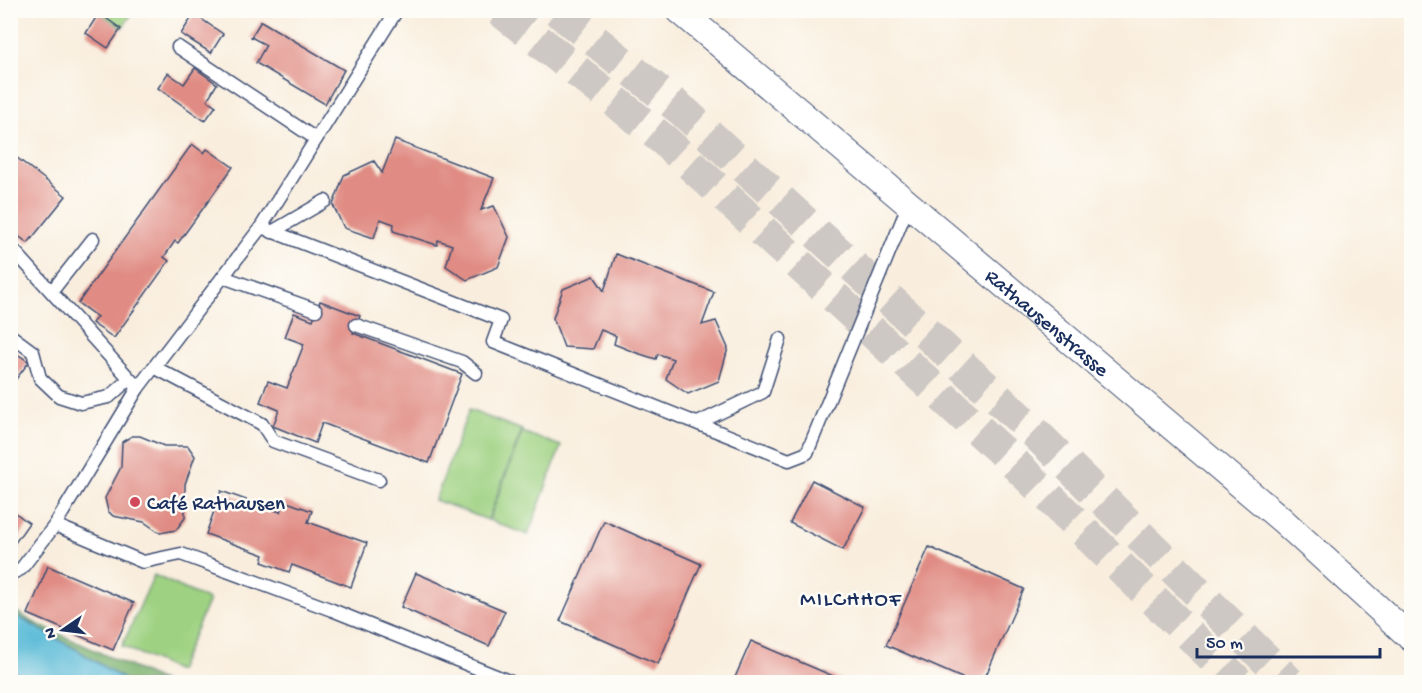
<svg xmlns="http://www.w3.org/2000/svg" width="1422" height="693" viewBox="0 0 1422 693" font-family="'Gochi Hand',sans-serif">
<style>
.green{fill:#9ed181;stroke:#5c8070;stroke-width:1.5}
.forest{fill:#7eb36f;stroke:#4c7166;stroke-width:1.5}
.water{fill:#58bad7;stroke:#3a749a;stroke-width:1.5}
.building{fill:#e08c84}
.lines{fill:none;stroke-linecap:round;stroke-linejoin:round}
.highway-tunnel{stroke:#cdc8c4;stroke-width:33;stroke-dasharray:33 16;stroke-linecap:butt}
.lane-casing{stroke:#3c4c71;stroke-width:15}
.street-casing{stroke:#3c4c71;stroke-width:28}
.lane{stroke:#fff;stroke-width:12}
.street{stroke:#fff;stroke-width:26}
.poi-dot{fill:#d1495b;stroke:#fdfcf7;stroke-width:2}
.labels{text-anchor:middle;stroke-width:5;stroke-linejoin:round;paint-order:stroke}
.street-label{font-size:21px;fill:#1b2f5e;stroke:#fdfcf7}
.poi-label{font-size:21px;fill:#1b2f5e;stroke:#fdfcf7;text-anchor:start}
.neighbourhood-label{font-size:22px;letter-spacing:1.5px;fill:#1b2f5e;stroke:#fdfcf7}
</style>
<rect width="100%" height="100%" fill="#fdfcf7"/>
<filter id="ink" filterUnits="userSpaceOnUse"><feTurbulence type="fractalNoise" baseFrequency=".0167" numOctaves="2"/><feDisplacementMap in="SourceGraphic" scale="12" xChannelSelector="R" yChannelSelector="G"/><feConvolveMatrix kernelMatrix="1 2 1 2 8 2 1 2 1" color-interpolation-filters="sRGB"/></filter>
<filter id="wash" filterUnits="userSpaceOnUse"><feTurbulence type="fractalNoise" baseFrequency=".008" numOctaves="4" result="noise"/><feDisplacementMap in="SourceGraphic" scale="24" xChannelSelector="R" yChannelSelector="G"/><feGaussianBlur stdDeviation="1.35" result="paint"/><feColorMatrix in="noise" values="0 0 0 0 0 0 0 0 0 0 0 0 0 0 0 0 0 1.4 0 .05"/><feComposite in="paint" operator="in"/></filter>
<g filter="url(#wash)">
<rect width="100%" height="100%" fill="#f9eede"/>
<!-- green -->
<g class="green">
<path d="M97,11H134L122,28Z"/>
<path d="M469,410L522,430L488,520L435,500Z"/>
<path d="M522,432L561,446L528,535L489,520Z"/>
<path d="M154,575L209,600L178,671L122,646Z"/>
</g>
<!-- forest -->
<path class="forest" d="M10,607L31,621L164,682H128L79,651L11,613Z"/>
<!-- water -->
<path class="water" d="M11,613L79,651L128,682H31L11,669Z"/>
<g id="blocks">
<!-- building -->
<g class="building">
<path d="M99,13L121,29L108,48L86,33Z"/>
<path d="M194,14L223,34L211,53L181,34Z"/>
<path d="M261,21L344,70L325,104L256,63L266,45L251,37Z"/>
<path d="M195,68L217,84L207,100L216,106L205,121L158,88L168,73L184,84Z"/>
<path d="M395,140L494,178L481,210L494,206L509,237L498,267L467,280L446,266L452,245L438,240L437,245L393,231L394,224L380,219L374,238L344,228L333,205L344,175L374,161L382,173Z"/>
<path d="M192,144L204,153L207,149L233,167L178,243L175,241L164,257L169,261L114,338L92,323L97,317L78,303Z"/>
<path d="M16,157L66,196L28,243L10,230V163Z"/>
<path d="M616,254L714,292L702,325L716,321L728,348L719,381L688,394L666,379L673,359L658,354L656,359L634,352L614,344L616,336L601,330L593,349L564,347L553,318L563,289L594,276L604,291Z"/>
<path d="M320,301L360,316L353,333L462,374L429,463L322,423L315,443L273,426L279,410L260,402L268,381L287,388L304,344L285,337L294,313L313,320Z"/>
<path d="M10,349L29,362L10,387Z"/>
<path d="M132,436H140L164,446H188L195,456L185,484V518L176,530L160,533L144,522L113,516L108,511L105,498L121,467L122,442Z"/>
<path d="M812,480L865,507L843,550L790,523Z"/>
<path d="M221,491L280,512L284,501L312,511L308,522L367,543L351,587L292,565L289,572L262,562L264,555L206,534Z"/>
<path d="M10,509L29,523L10,550Z"/>
<path d="M604,521L701,564L658,664L560,621Z"/>
<path d="M929,547L1024,589L983,682H971L886,645Z"/>
<path d="M48,566L134,603L113,650L28,614Z"/>
<path d="M416,573L505,611L489,646L401,607Z"/>
<path d="M751,641L765,647L847,682H733Z"/>
</g>
</g>
</g>
<g filter="url(#ink)">
<use href="#blocks" fill-opacity="0" stroke="#3c4c71" stroke-width="1.5"/>
<g class="lines">
<!-- highway-tunnel -->
<g class="highway-tunnel">
<path d="M500,10L665,141L1005,454L1238,682"/>
<path d="M557,10L684,112L1028,426L1289,682"/>
</g>
<defs>
<g id="lane">
<path d="M178,47L316,139"/>
<path d="M261,227L501,320L493,342L789,460L807,453L908,206"/>
<path d="M272,232L325,201"/>
<path d="M10,246L138,388"/>
<path d="M223,277L316,310"/>
<path d="M52,291L93,239"/>
<path d="M356,325L462,362L476,373"/>
<path d="M10,335L33,352L40,378L59,396L81,403L109,397L129,379"/>
<path d="M154,367L262,424L273,441L379,480"/>
<path d="M698,423L763,392L780,339"/>
<path d="M55,525L143,562L181,554L332,610L511,682"/>
<path d="M10,574L21,569L55,525L138,388L261,227L397,10"/>
</g>
<g id="street">
<path id="s1" d="M679,10L1282,520L1412,639"/>
</g>
</defs>
<!-- lane casing -->
<use href="#lane" class="lane-casing"/>
<!-- street casing -->
<use href="#street" class="street-casing"/>
<!-- lane -->
<use href="#lane" class="lane"/>
<!-- street -->
<use href="#street" class="street"/>
</g>
</g>
<!-- markers -->
<circle class="poi-dot" cx="135" cy="502" r="6"/>
<g class="labels">
<!-- street labels -->
<g class="street-label">
<text dy="7" stroke="none"><textPath href="#s1" startOffset="483">Rathausenstrasse</textPath></text>
</g>
<!-- poi labels -->
<g class="poi-label">
<text x="147" y="509">Café Rathausen</text>
</g>
<!-- neighbourhood labels -->
<g class="neighbourhood-label">
<text x="851" y="605">MILCHHOF</text>
</g>
</g>
<!-- margin -->
<rect width="1422" height="693" fill="none" stroke="#fdfcf7" stroke-width="36"/>
<!-- north arrow -->
<g transform="translate(63 630) rotate(256)" stroke="#fdfcf7" stroke-width="4.5" paint-order="stroke">
<path d="M0-4.5L10 22L0 15L-10 22Z" fill="#1b2f5e"/>
<text y="-9" font-size="16" font-weight="bold" text-anchor="middle" fill="#1b2f5e">N</text>
</g>
<!-- scale -->
<path d="M1197 648v9h183v-9" fill="none" stroke="#1b2f5e" stroke-width="3"/>
<text x="1206" y="648" font-size="18" fill="#1b2f5e" stroke="#fdfcf7" stroke-width="4.5" paint-order="stroke">50 m</text>
</svg>
